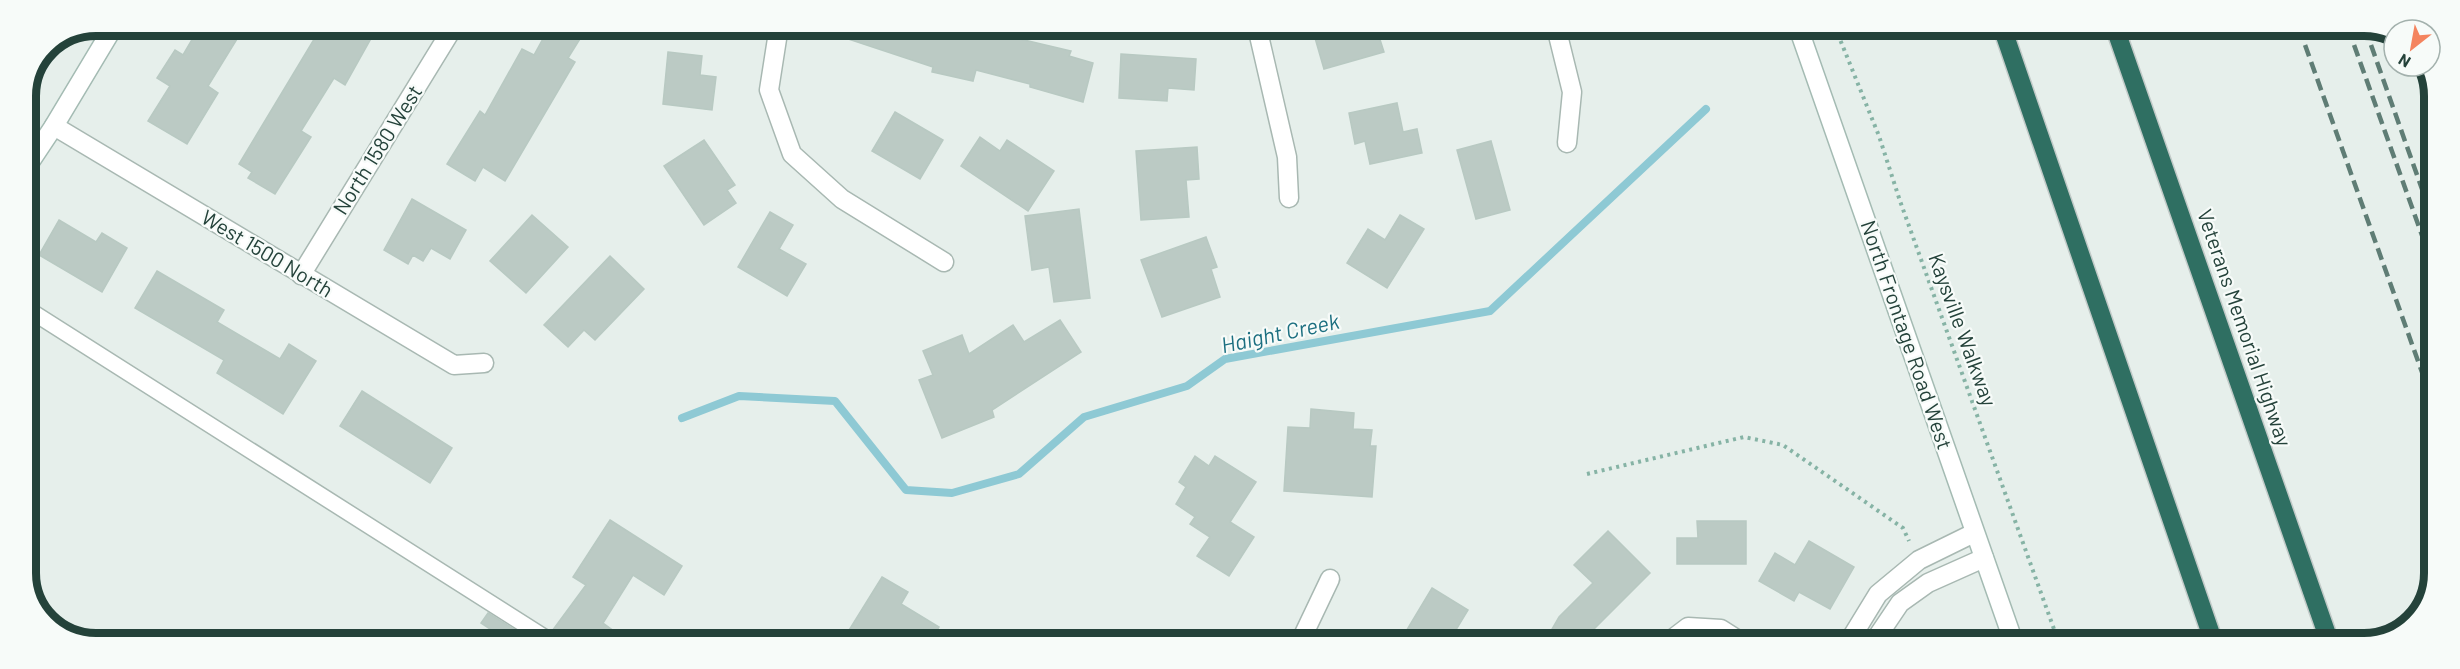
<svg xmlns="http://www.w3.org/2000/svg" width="2460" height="669" viewBox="0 0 2460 669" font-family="Barlow,sans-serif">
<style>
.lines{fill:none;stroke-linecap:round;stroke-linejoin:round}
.stream{stroke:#8ec9d4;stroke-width:8}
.building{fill:#bbcac4;stroke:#b8c9c2;stroke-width:1.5}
.lane-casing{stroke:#a8b8b2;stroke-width:18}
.street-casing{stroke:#a8b8b2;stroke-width:21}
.secondary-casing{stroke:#a4bbb3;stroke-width:21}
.highway-casing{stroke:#c2cac8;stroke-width:21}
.path{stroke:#86b3a5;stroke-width:4;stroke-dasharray:3 4.5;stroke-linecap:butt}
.lane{stroke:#fff;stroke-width:15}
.street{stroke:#fff;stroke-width:18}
.secondary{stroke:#fff;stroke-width:18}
.highway{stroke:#2f6f62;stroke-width:18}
.rail{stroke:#5f7d75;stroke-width:4.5;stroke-dasharray:12 6;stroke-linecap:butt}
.labels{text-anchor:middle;stroke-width:4.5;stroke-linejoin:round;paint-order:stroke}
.street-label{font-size:21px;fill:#24423a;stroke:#f7fbf9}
.water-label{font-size:22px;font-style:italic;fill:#1c6f80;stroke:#f7fbf9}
.rim{fill:none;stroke:#24423a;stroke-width:8}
</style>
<rect width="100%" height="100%" fill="#e6efeb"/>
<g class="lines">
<!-- stream -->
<path class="stream" d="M682,418L739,396L835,401L906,490L952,493L1019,474L1084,417L1187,386L1225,359L1490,311L1706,109"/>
</g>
<!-- building -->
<g class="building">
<path d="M200,26H245L208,86L218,93L187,144L148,121L170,86L157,78L175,50L183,55Z"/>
<path d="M322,26H378L345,85L334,78L301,131L311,137L275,194L248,178L252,172L239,164Z"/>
<path d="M550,26H588L568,58L575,62L505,181L483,167L475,181L447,164L480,111L485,115L522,49L534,55Z"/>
<path d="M821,26H966L1071,51L1069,56L1093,63L1083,102L1030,87V84L976,70L973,81L932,72L933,67L821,30Z"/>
<path d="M1328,27H1376L1384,52L1324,69L1313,31Z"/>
<path d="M668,52L702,56L700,75L716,77L712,110L663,104Z"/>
<path d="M1121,54L1196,59L1194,90L1168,88L1167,101L1119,98Z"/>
<path d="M1397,103L1403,132L1417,129L1422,153L1370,164L1365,141L1355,144L1349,113Z"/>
<path d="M895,112L943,140L920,179L872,151Z"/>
<path d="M980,137L1000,151L1007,140L1054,171L1028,211L961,166Z"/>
<path d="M704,140L735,185L727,190L736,203L704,225L664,166Z"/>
<path d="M1491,141L1510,210L1476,219L1457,150Z"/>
<path d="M1197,147L1199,179L1186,180L1189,217L1141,220L1136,151Z"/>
<path d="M412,199L466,230L450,259L431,248L423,261L413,255L408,264L384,250Z"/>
<path d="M1079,209L1090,298L1054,302L1049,267L1032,270L1025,216Z"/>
<path d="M770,212L793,225L779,249L806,264L787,296L738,267Z"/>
<path d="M532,215L568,247L526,293L490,261Z"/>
<path d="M1400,215L1424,229L1387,288L1347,263L1368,229L1385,240Z"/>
<path d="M59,220L96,242L102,233L127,248L102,292L39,255Z"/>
<path d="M1206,237L1217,267L1211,269L1220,297L1162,317L1141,260Z"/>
<path d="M610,256L644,289L595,340L584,330L568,347L544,325Z"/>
<path d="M157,271L224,310L217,322L280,359L289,344L316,361L283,414L217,373L224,360L135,308Z"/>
<path d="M1060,320L1081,352L992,410L994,417L942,438L919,380L933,375L923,351L962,335L969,354L1013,325L1024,342Z"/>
<path d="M362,391L452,448L430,483L340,426Z"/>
<path d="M1311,409L1354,413L1353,429L1372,430L1370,446H1376L1372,497L1284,491L1288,427L1310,428Z"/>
<path d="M1195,456L1209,466L1215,456L1256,482L1230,522L1254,537L1229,576L1197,556L1210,537L1190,524L1195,517L1176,504L1186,487L1179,482Z"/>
<path d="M610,520L682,566L664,595L633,575L603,623L629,642H562L560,637L552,631L586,585L573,577Z"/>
<path d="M1697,521H1746V564H1677V538H1698Z"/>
<path d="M1608,531L1650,573L1580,643H1544L1559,617L1593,583L1574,565Z"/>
<path d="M1809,541L1854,567L1830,609L1799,592L1794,601L1759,581L1775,553L1795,565Z"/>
<path d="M882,577L908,592L901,604L939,627L930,642H857L846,635Z"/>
<path d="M1432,588L1468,610L1448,643H1399Z"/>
<path d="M488,613L515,630L508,641L481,623Z"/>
</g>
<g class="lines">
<defs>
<path id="lane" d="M26,308L552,642"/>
<g id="street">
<path d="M779,26L769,90L792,154L842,199L944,262"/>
<path d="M1257,27L1287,157L1289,198"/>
<path d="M1556,27L1572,92L1567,143"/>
<path d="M54,126L454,365L484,363"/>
<path d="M301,275L454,26"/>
<path d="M1300,642L1330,579"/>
<path d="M1667,643L1688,627L1721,629L1743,643"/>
<path d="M1848,643L1878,594L1919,560L1974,533"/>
<path d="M1873,643L1900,603L1928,583L1984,558"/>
</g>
<g id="secondary">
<path d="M1798,27L2014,643"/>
<path d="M26,168L54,126L114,26"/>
</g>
<g id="highway">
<path d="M2002,27L2214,643"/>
<path d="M2115,28L2330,643"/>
</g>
</defs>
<!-- lane casing -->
<use href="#lane" class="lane-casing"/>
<!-- street casing -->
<use href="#street" class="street-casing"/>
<!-- secondary casing -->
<use href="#secondary" class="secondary-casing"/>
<!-- highway casing -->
<use href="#highway" class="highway-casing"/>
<!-- path -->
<g class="path">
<path d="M1835,27L1879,136L1900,201L2059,643"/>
<path d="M1587,474L1744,437L1783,445L1903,528L1909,541"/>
</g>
<!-- lane -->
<use href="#lane" class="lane"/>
<!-- street -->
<use href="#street" class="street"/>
<!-- secondary -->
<use href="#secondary" class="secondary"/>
<!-- highway -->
<use href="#highway" class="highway"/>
<!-- rail -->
<g class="rail">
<path d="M2299,28L2433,403"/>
<path d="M2348,28L2434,269"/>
<path d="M2365,28L2434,223"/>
</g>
</g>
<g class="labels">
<!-- street labels -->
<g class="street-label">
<text transform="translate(378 150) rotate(-58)" y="7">North 1580 West</text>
<text transform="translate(267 254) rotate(31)" y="7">West 1500 North</text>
<text transform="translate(2244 328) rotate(71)" y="7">Veterans Memorial Highway</text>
<text transform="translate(1962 330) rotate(70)" y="7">Kaysville Walkway</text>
<text transform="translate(1906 335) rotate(71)" y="7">North Frontage Road West</text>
</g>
<!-- water labels -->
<g class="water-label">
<text transform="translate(1280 333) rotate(-12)" y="8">Haight Creek</text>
</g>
</g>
<!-- crop -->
<path d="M0 0H2460V669H0ZM96 36H2364A60 60 0 0 1 2424 96V573A60 60 0 0 1 2364 633H96A60 60 0 0 1 36 573V96A60 60 0 0 1 96 36Z" fill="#f7fbf9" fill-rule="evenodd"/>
<path class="rim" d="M96 36H2364A60 60 0 0 1 2424 96V573A60 60 0 0 1 2364 633H96A60 60 0 0 1 36 573V96A60 60 0 0 1 96 36Z"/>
<!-- north arrow -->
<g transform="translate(2412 48) rotate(211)"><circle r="28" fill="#f7fbf9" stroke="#a3b1ad" stroke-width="1.5"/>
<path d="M0-4.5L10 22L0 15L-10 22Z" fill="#f4845f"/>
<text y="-9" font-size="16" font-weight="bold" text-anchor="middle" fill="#24423a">N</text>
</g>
</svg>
